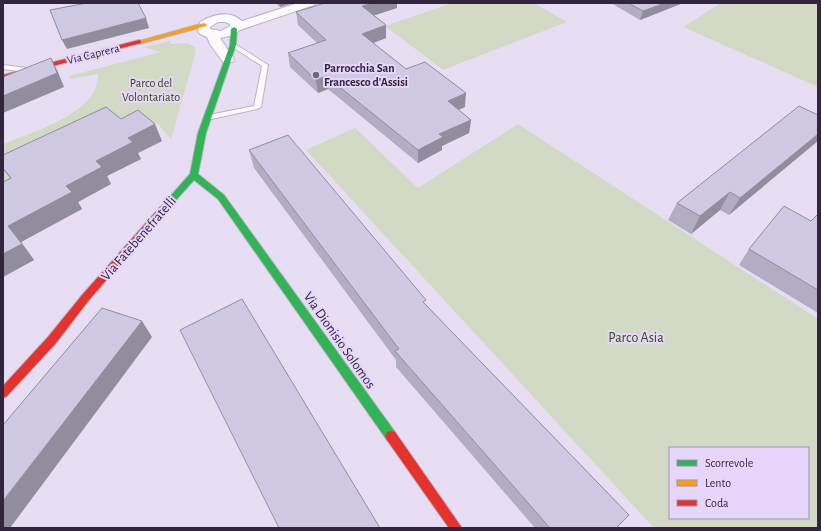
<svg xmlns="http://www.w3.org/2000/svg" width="821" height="531" viewBox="0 0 821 531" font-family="'Alegreya Sans',sans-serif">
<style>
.green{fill:#d2dac6;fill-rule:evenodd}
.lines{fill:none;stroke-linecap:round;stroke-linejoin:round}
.lane-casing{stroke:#bbb1c6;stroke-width:2}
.street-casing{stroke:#bbb1c6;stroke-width:2}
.fast-casing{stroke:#bbb1c6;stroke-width:2}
.slow-casing{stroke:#bbb1c6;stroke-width:2}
.jam-casing{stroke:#bbb1c6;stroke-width:2}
.lane{fill:#fcfafd;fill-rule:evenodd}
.street{fill:#fcfafd;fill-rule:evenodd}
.fast{fill:#30b455;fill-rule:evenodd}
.slow{fill:#ff9f0a;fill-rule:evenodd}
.jam{fill:#e5322d;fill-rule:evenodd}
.wall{fill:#b2adc3}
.shaded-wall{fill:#918d9f}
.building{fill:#cfc9e3;stroke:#918d9f}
.poi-dot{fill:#72667e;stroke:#e7d6fc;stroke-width:1.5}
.labels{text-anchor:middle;stroke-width:4;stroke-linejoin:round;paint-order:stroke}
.far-street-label{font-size:12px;fill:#32263e;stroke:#e7d6fc}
.far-poi-label{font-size:12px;font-weight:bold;fill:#32263e;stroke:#e7d6fc;text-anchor:start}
.far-park-label{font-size:12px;fill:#36490c;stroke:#e7d6fc}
.street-label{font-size:14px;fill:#32263e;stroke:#e7d6fc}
.park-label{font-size:14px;fill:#36490c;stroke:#e7d6fc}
</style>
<rect width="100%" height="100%" fill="#e8def4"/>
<!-- green -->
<g class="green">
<path d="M452,3H534L567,22L443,70L385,26Z"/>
<path d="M721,3H818V87L683,27Z"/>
<path d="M170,41V44L187,43L195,47L196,51L171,139L157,123L3,187V144C34,132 100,112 98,74L70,79L69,76L161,52L144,47Z"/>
<path d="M518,124L818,319V528H654L306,150L355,128L418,188ZM670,448H808V518H670Z"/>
</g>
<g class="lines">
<defs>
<g id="lane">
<path d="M231,44H235L268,65L261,107L257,109L207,120H204V116L254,106L262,66L231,46Z"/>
<path d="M3,65L27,68L30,70L27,72L3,69Z"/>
</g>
<path id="street" d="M298,3H316L314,5L240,30L234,35L220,38L234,59L233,62H223L210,44L207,37L200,34L198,31L200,22C212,15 229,9 242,21ZM218,22H225L230,24V26L221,31L210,29V27Z"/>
<path id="fast" d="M234,27L237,29L236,45L206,133L198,174L224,195L395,432L397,436L395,440L391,441L387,440L218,199L194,180L166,211L163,212L159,209L190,174L198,133L230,45L231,29Z"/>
<path id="slow" d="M204,23L207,25L206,26L139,44L136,42Z"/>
<g id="jam">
<path d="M139,40L141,41V43L3,79V75Z"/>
<path d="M163,206L166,207L167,209L166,211L89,300L56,343L7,396L3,398V386L48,337L83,294L160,207Z"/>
<path d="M391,431L395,432L462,528H449L387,440L385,436L387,432Z"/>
</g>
</defs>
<!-- lane casing -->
<use href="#lane" class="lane-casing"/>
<!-- street casing -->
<use href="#street" class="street-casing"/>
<!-- fast casing -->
<use href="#fast" class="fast-casing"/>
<!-- slow casing -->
<use href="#slow" class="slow-casing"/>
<!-- jam casing -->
<use href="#jam" class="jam-casing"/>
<!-- lane -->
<use href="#lane" class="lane"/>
<!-- street -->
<use href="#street" class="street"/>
<!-- fast -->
<use href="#fast" class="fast"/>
<!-- slow -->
<use href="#slow" class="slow"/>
<!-- jam -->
<use href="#jam" class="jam"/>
</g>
<!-- wall -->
<g class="wall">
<path d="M275,3H293L280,7Z"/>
<path d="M611,3H683L640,20Z"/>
<path d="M397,8L374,15L386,25V38L373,43L406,69L465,107L458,110L471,120L469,133L442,146V150L418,163L328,89L318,93L290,67L288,53L317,43L298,25L296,12Z"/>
<path d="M818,115L729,215L720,210L691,234L668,220L677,203Z"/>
<path d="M121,119L162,141L138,153L141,159L107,176L111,184L78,202L82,209L21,242L34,260L3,277V182L10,178L3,170V155Z"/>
<path d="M249,150L426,305L629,515L617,528H535L396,367V360L254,168Z"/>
<path d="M818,214V313L739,265L749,249L811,221Z"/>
</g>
<!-- shaded-wall -->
<g class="shaded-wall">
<path d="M279,3H293L280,7Z"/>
<path d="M372,3H397V8L363,19L362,6Z"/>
<path d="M665,3H683L640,20L643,11Z"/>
<path d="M146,18L149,28L67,49L62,40Z"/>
<path d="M386,25V38L363,47L362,34Z"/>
<path d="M51,58L58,72L64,87L3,113V96Z"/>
<path d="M326,76L328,89L318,93L316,80Z"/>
<path d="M466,93L465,107L447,115L448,101Z"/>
<path d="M471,120L469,133L442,146V150L418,163V150L439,134Z"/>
<path d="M155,124L162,141L138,153L141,159L107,176L111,184L78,202L82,209L21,242L34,260L3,277V254L8,226L128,138Z"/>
<path d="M818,134V141L729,215L740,198Z"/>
<path d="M730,192L720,210L691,234L700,216Z"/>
<path d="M142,321L152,337L10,528H3V501Z"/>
</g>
<!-- building -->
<g class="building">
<path d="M87,3H138L146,18L62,40L50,10Z"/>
<path d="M325,3H372L362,6L386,25L362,34L406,69L425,62L466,93L448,101L471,120L439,134L443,137L418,150L326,76L316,80L288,53L326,40L296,12Z"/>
<path d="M628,3H665L643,11Z"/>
<path d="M51,58L57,73L3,96V77Z"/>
<path d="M799,106L818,115V134L740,198L730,192L700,216L677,203Z"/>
<path d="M106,107L121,119L138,110L155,124L128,138L133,142L96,161L102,167L66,186L72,192L8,226L22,244L3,254V182L11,178L3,168V155Z"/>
<path d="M288,135L426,300L423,302L629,515L616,528H550L395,351L399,349L249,150Z"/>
<path d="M784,206L811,221L818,214V290L749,249Z"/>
<path d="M242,299L380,528H279L180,330Z"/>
<path d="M102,308L142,321L3,501V425Z"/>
</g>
<!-- markers -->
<circle class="poi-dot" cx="316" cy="75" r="4"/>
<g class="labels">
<!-- far-street labels -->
<g class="far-street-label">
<text transform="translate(93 54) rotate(-14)" y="4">Via Caprera</text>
</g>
<!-- far-poi labels -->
<g class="far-poi-label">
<text x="324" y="72">Parrocchia San<tspan x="324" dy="14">Francesco d'Assisi</tspan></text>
</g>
<!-- far-park labels -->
<g class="far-park-label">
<text x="151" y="87">Parco del<tspan x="151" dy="14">Volontariato</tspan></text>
</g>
<!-- street labels -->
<g class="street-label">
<text transform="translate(138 238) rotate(-49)" y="5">Via Fatebenefratelli</text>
<text transform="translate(340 340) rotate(55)" y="5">Via Dionisio Solomos</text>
</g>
<!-- park labels -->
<g class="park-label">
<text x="636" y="342">Parco Asia</text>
</g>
</g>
<!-- border -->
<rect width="821" height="531" fill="none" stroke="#32263e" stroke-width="8"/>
<!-- legend -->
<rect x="669" y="447" width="140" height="72" fill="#e7d6fc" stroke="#9f90b0"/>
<rect x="677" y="460" width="20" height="6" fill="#30b455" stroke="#9f90b0"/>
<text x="705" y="467" font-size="12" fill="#32263e">Scorrevole</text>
<rect x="677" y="480" width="20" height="6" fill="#ff9f0a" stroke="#9f90b0"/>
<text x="705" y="487" font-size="12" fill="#32263e">Lento</text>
<rect x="677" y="500" width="20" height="6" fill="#e5322d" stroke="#9f90b0"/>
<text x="705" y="507" font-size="12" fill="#32263e">Coda</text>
</svg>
